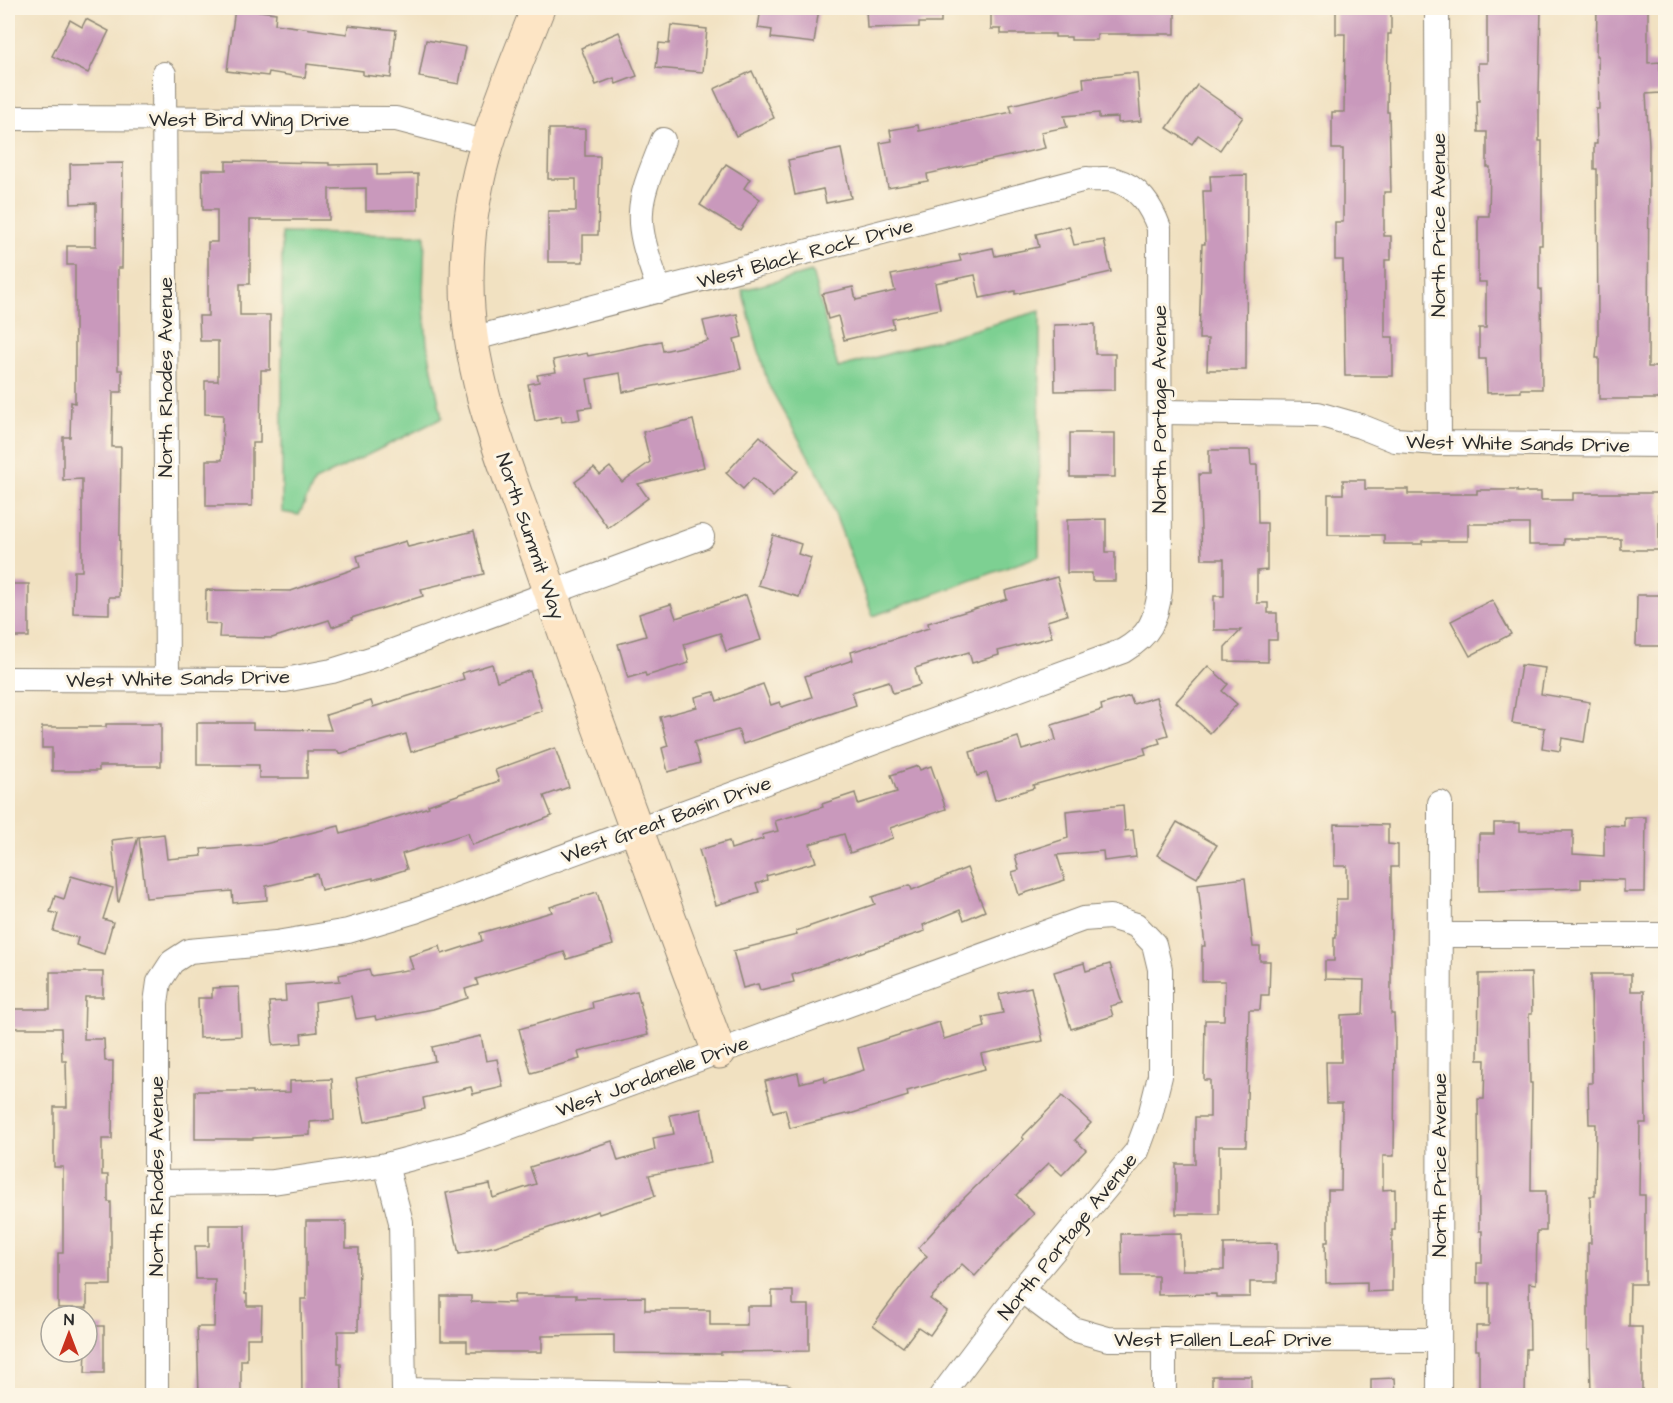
<svg xmlns="http://www.w3.org/2000/svg" width="1673" height="1403" viewBox="0 0 1673 1403" font-family="'Architects Daughter',sans-serif">
<style>
.green{fill:#7dd092;stroke:#547e5e;stroke-width:1.5}
.building{fill:#c999bc}
.lines{fill:none;stroke-linecap:round;stroke-linejoin:round}
.street-casing{stroke:#8e8676;stroke-width:26}
.secondary-casing{stroke:#8e8676;stroke-width:35}
.street{stroke:#fff;stroke-width:24}
.secondary{stroke:#fde5c5;stroke-width:33}
.labels{text-anchor:middle;stroke-width:6;stroke-linejoin:round;paint-order:stroke}
.street-label{font-size:20px;fill:#2b2b2b;stroke:#fcf5e5}
</style>
<rect width="100%" height="100%" fill="#fcf5e5"/>
<filter id="ink" filterUnits="userSpaceOnUse"><feTurbulence type="fractalNoise" baseFrequency=".0167" numOctaves="2"/><feDisplacementMap in="SourceGraphic" scale="12" xChannelSelector="R" yChannelSelector="G"/><feConvolveMatrix kernelMatrix="1 2 1 2 8 2 1 2 1" color-interpolation-filters="sRGB"/></filter>
<filter id="wash" filterUnits="userSpaceOnUse"><feTurbulence type="fractalNoise" baseFrequency=".008" numOctaves="4" result="noise"/><feDisplacementMap in="SourceGraphic" scale="24" xChannelSelector="R" yChannelSelector="G"/><feGaussianBlur stdDeviation="1.35" result="paint"/><feColorMatrix in="noise" values="0 0 0 0 0 0 0 0 0 0 0 0 0 0 0 0 0 1.4 0 .05"/><feComposite in="paint" operator="in"/></filter>
<g filter="url(#wash)">
<rect width="100%" height="100%" fill="#f1e1c1"/>
<!-- green -->
<g class="green">
<path d="M282,233L425,235L423,294L427,344L442,418L315,481L299,515L282,512Z"/>
<path d="M812,272L838,368L1040,311L1039,556L873,616L823,482L768,384L742,290Z"/>
</g>
<g id="blocks">
<!-- building -->
<g class="building">
<path d="M235,8L276,13L275,24L347,34L348,25L396,30L391,78L363,75V71L307,64L305,78L269,72L268,76L227,71Z"/>
<path d="M761,8H819L814,43L771,38L772,30L758,28Z"/>
<path d="M866,8H941V23H919V27L867,28Z"/>
<path d="M991,8H1175V34H1097V40H1071V37H1055V34H1001V29H991Z"/>
<path d="M1336,8H1378V11H1391V34H1388L1387,112H1389L1391,192H1384V236H1391V260H1385V337H1393V376H1345L1343,260H1335V222H1343V149H1332V112H1344L1345,34H1336Z"/>
<path d="M1487,8H1541L1539,94V141H1542V245H1539V289H1541L1542,389H1521V392L1487,393L1486,359H1479V328H1486V282H1478V216H1489L1490,167H1487V132H1478L1477,101H1479L1478,63H1487Z"/>
<path d="M1597,8H1648V63L1660,62V93L1646,94L1649,144L1648,367H1659V399H1599V358H1596L1598,335L1597,169H1594V144H1597L1596,109H1599L1598,56H1596Z"/>
<path d="M86,19L109,31L88,73L52,56L70,20L82,27Z"/>
<path d="M671,25L707,29L703,72L656,68L659,43L669,44Z"/>
<path d="M619,32L637,76L616,84L614,78L596,85L581,48Z"/>
<path d="M426,40L466,47L459,84L419,77Z"/>
<path d="M752,71L774,118L736,136L714,89Z"/>
<path d="M1127,73H1137L1141,121L1118,123V117L1099,118V113L1064,116L1067,127L1041,132L1045,148L927,174L928,181L888,188L880,143L892,141L890,130L918,125L919,131L1012,112L1010,105L1084,88L1083,78Z"/>
<path d="M1197,85L1243,117L1220,150L1198,135L1192,144L1167,128Z"/>
<path d="M549,129H585V156H600L598,235H583V262H548V211H576V179H548Z"/>
<path d="M841,149L851,198L826,203L823,189L795,195L788,160Z"/>
<path d="M226,161L329,163V165L377,164V175L418,174V210L366,211V188L329,189V220H250V284H240V315H270V370H261L260,443H252V506H206V460H222L223,415L205,414V381H218V341H200L199,316H208V242H217V210H203L202,170H226Z"/>
<path d="M123,163L122,268H118V370H122V392H113L112,447H121L119,597H109V614L73,613L74,571H82V479L63,480V437H70L71,402L75,403V265H67V246H96V203L71,204L70,164Z"/>
<path d="M726,164L750,179L744,188L760,199L740,230L700,205Z"/>
<path d="M1247,175L1246,370H1207L1208,339H1199L1202,244H1205L1203,191H1211L1210,176Z"/>
<path d="M1069,226L1074,245L1104,240L1111,272L1015,294V291L980,298L975,275L935,283L940,309L892,319L894,328L844,340L838,316L828,319L822,294L853,287L856,300L895,291L891,275L961,261L959,255L993,248L995,256L1039,247L1036,234Z"/>
<path d="M737,314L742,337L734,339L741,369L623,392L620,373L587,379L592,407L578,409L580,419L562,422L561,416L535,421L528,384L539,382L537,375L556,372L553,360L587,353L588,356L661,341L663,351L708,341L703,321Z"/>
<path d="M1095,324V354H1115V390L1055,391L1054,325Z"/>
<path d="M693,420L704,467L638,484L648,498L608,528L575,482L594,468L600,475L610,467L622,482L650,462L643,432Z"/>
<rect x="1070" y="433" width="45" height="44"/>
<path d="M760,436L798,471L773,497L753,478L743,489L726,473Z"/>
<path d="M1209,450H1250L1251,465H1257L1258,523H1267V570L1257,571V603H1268V613H1277V640H1268V662L1225,661V647L1241,630H1214V596H1224V559H1202L1199,474H1209Z"/>
<path d="M1343,480H1365V489H1408V494H1477V490H1517V492H1541V500H1573V493H1659V550H1621V539H1564V545H1529V524H1468V541H1422V544H1384V535H1328V494H1343Z"/>
<path d="M1106,519V552H1115V581H1092V573H1067V520Z"/>
<path d="M474,531L484,574L421,589L423,596L351,618L352,620L332,627L329,620L272,638L219,637L220,624L205,623L206,590L291,591L360,567L357,556L406,541L408,547Z"/>
<path d="M773,535L801,544L798,554L811,558L799,597L758,585Z"/>
<path d="M1057,577L1067,615L1047,621L1052,637L998,651L999,655L972,663L969,652L915,668L920,685L893,693L889,681L852,692L856,705L743,744L738,730L694,742L700,763L668,772L662,748L668,746L660,717L697,707L695,697L714,692L717,701L763,684L771,705L780,702L782,707L812,697L805,676L853,660L851,652L929,628L928,623L1007,599L1005,591Z"/>
<rect x="8" y="584" width="21" height="53"/>
<path d="M746,595L761,640L726,651L720,633L684,644L689,663L646,676L645,673L628,678L618,644L646,636L639,614L671,604L676,618Z"/>
<path d="M1637,595H1665V633H1662V646H1636Z"/>
<path d="M1492,600L1511,634L1470,656L1451,621Z"/>
<path d="M492,664L497,681L530,671L542,711L411,752L406,734L339,754L338,751H307V778H259V765H197V723H253V729L331,730L326,715L371,701L373,707L464,679L462,673Z"/>
<path d="M1521,665L1545,668L1541,694L1590,702L1584,742L1562,738L1560,751L1542,748L1545,728L1512,723Z"/>
<path d="M1208,666L1228,684L1222,691L1237,704L1210,733L1176,702Z"/>
<path d="M1130,696L1133,704L1156,697L1168,735L1158,738L1160,743L1144,748L1146,754L1033,785L1034,788L995,800L987,773L977,776L970,752L1018,737L1022,750L1056,740L1052,725L1102,710L1101,705Z"/>
<path d="M106,724H161V766H99V771H52V748H42V727H106Z"/>
<path d="M555,748L569,787L544,796L552,816L502,835L472,845L468,833L402,854L407,869L373,880V878L321,890L317,874L266,886L267,900L233,903L232,891L146,898L139,837L164,834L167,859L202,856L201,849L265,844L339,826L341,834L429,807L428,805L499,781L495,770Z"/>
<path d="M918,766L920,770L931,766L946,809L890,828L893,838L850,853L844,834L810,844L816,862L766,876L767,880L756,884L759,892L716,905L699,850L729,841L731,849L763,839L762,835L778,831L775,821L823,807L822,804L855,793L858,804L897,792L891,775Z"/>
<path d="M1123,805L1125,831L1133,830L1136,857L1104,861L1103,851L1057,855L1065,880L1019,895L1012,872L1019,870L1015,855L1068,838L1066,811Z"/>
<path d="M1624,817H1646L1645,892H1624V880L1581,879V888L1479,891V834H1494V823H1520V831H1573V854L1604,856V825L1624,826Z"/>
<path d="M1177,822L1217,845L1197,878L1157,855Z"/>
<path d="M1334,824L1388,825V844L1398,845V867H1391V1014H1394L1395,1038L1394,1156H1383V1190L1395,1189V1230H1392V1291L1367,1292V1282L1326,1283L1325,1242H1328V1190H1341L1342,1103H1327L1326,1062H1341V1015L1363,1014L1364,980L1325,979V961H1334V938H1336V899H1347V866H1334Z"/>
<path d="M138,837L119,902H118L112,840Z"/>
<path d="M967,868L985,911L964,920L960,910L923,925L925,931L792,975L794,982L760,990L758,984L743,988L733,951L797,935L796,931L875,904L872,897L910,885L912,890Z"/>
<path d="M71,876L113,888L103,919L113,922L104,954L76,945L78,938L53,931L58,914L50,912L55,896L64,899Z"/>
<path d="M1245,878L1253,947H1260V961H1270L1269,995H1261L1260,1010H1249L1246,1146H1219V1214H1176V1164H1195V1117H1210V1080H1204L1205,1020H1224L1225,981H1202V946H1205L1198,884Z"/>
<path d="M597,892L613,945L567,959L564,952L476,979L478,985L465,989L468,998L433,1009L376,1020L375,1016L356,1019L351,996L315,1002L317,1032L301,1034L302,1043L273,1045L269,1002L286,1001L285,985L340,981L339,975L369,969L371,976L413,969L409,956L440,946L442,954L482,941L480,933L552,912L550,907Z"/>
<path d="M1084,963L1086,971L1110,964L1122,1003L1110,1006L1113,1016L1071,1029L1054,972Z"/>
<path d="M50,972H103V997H85L84,1039H104L105,1061H113L112,1139H102V1175H108V1202H111V1285H87V1308H58V1253H63V1167H54V1107H67L66,1061H62L61,1028H8V1009H50Z"/>
<path d="M1531,973L1532,1014H1529L1530,1083H1532L1531,1191H1546V1231H1537L1536,1284L1529,1283L1530,1349H1526L1525,1395H1479V1350H1476V1326H1489V1283H1477V1263H1482V1231H1479L1478,1099H1484L1485,1060H1478L1479,974Z"/>
<path d="M1591,974H1631V991H1644L1646,1123H1640L1639,1195H1645V1284H1630L1629,1327H1642V1395H1591L1590,1349H1588V1243H1591L1590,1196H1595L1596,1124H1589L1588,1083H1592Z"/>
<path d="M239,987L241,1036L199,1038L198,998H212V988Z"/>
<path d="M1031,987L1043,1041L981,1054L985,1069L907,1091L908,1096L850,1114V1113L790,1128L785,1109L773,1112L765,1081L798,1073L800,1083L824,1077L825,1082L864,1070L858,1048L939,1022L944,1039L985,1027L983,1017L1003,1013L999,994Z"/>
<path d="M637,991L648,1035L578,1052L580,1059L531,1073L519,1029L593,1008L592,1002Z"/>
<path d="M481,1036L486,1061L497,1059L503,1087L473,1094L471,1087L423,1098L425,1109L365,1122L356,1078L435,1061L432,1047Z"/>
<path d="M332,1079L334,1120L310,1122V1135L253,1138V1139H195V1091H253V1093L290,1092V1081Z"/>
<path d="M1062,1096L1091,1123L1075,1140L1086,1150L1062,1175L1049,1163L1016,1195L1034,1214L1004,1244L975,1276L962,1264L930,1299L947,1311L930,1335L918,1327L903,1347L873,1325L913,1272L927,1256L918,1248L960,1202L1024,1139L1022,1137Z"/>
<path d="M701,1109L711,1163L649,1175L655,1196L599,1214L598,1211L496,1246L459,1254L446,1193L490,1184L493,1198L536,1184L530,1167L612,1141L618,1161L655,1150L653,1138L674,1134L670,1115Z"/>
<path d="M306,1221H346V1248H359L358,1331H338V1364H341L342,1395H302L301,1299H306Z"/>
<path d="M209,1225H245V1294H247V1306H262L261,1338H247V1360H241V1395H199L197,1327H214L215,1279H196L195,1246H209Z"/>
<path d="M1181,1233L1182,1270H1224V1244L1277,1243V1282H1250V1297H1216V1294L1158,1295V1276H1122L1121,1234Z"/>
<path d="M772,1291H793V1305H809V1351L721,1352V1354L614,1353V1335L542,1336V1352H467V1341H441V1296H471V1302L514,1303V1295H576V1298L645,1297V1310H710V1325H747V1306H772Z"/>
<path d="M87,1326H104V1373H85Z"/>
<rect x="1212" y="1376" width="39" height="19"/>
<path d="M1395,1378L1396,1395H1371V1379Z"/>
</g>
</g>
</g>
<g filter="url(#ink)">
<use href="#blocks" fill-opacity="0" stroke="#8e8676" stroke-width="1.5"/>
<g class="lines">
<defs>
<g id="street">
<path d="M1437,8L1439,443"/>
<path d="M164,74L167,679"/>
<path d="M8,118L396,119L488,143"/>
<path d="M659,291C652,266 639,238 641,212C642,188 655,163 663,140"/>
<path d="M1160,412L1318,414L1360,426L1395,440L1439,443L1666,445"/>
<path d="M8,679L285,680L332,671L377,657L702,537"/>
<path d="M1440,935H1666"/>
<path d="M386,1165L401,1222L404,1390L784,1396"/>
<path d="M156,1183L273,1182L386,1165L466,1144L1083,919L1110,917L1136,925L1154,944L1160,969V1076L1150,1116L1137,1151L1021,1290L941,1396"/>
<path d="M1021,1290L1073,1329L1108,1339L1439,1340"/>
<path d="M156,1396V1003L159,982L172,962L189,951L276,943L348,931L415,911L1123,651C1150,635 1156,621 1160,590L1159,228C1151,206 1139,187 1115,180C1106,178 1095,180 1086,179L471,339"/>
<path d="M1164,1396V1339"/>
<path d="M1439,1396L1440,803"/>
</g>
<path id="secondary" d="M538,8C521,52 502,96 488,142C474,186 467,237 467,283C467,380 508,470 539,559C596,724 658,888 719,1052"/>
</defs>
<!-- street casing -->
<use href="#street" class="street-casing"/>
<!-- secondary casing -->
<use href="#secondary" class="secondary-casing"/>
<!-- street -->
<use href="#street" class="street"/>
<!-- secondary -->
<use href="#secondary" class="secondary"/>
</g>
</g>
<g class="labels">
<!-- street labels -->
<g class="street-label">
<text x="249" y="126">West Bird Wing Drive</text>
<text transform="translate(1438 225) rotate(-90)" y="7">North Price Avenue</text>
<text transform="translate(805 253) rotate(-15)" y="7">West Black Rock Drive</text>
<text transform="translate(165 377) rotate(-90)" y="7">North Rhodes Avenue</text>
<text transform="translate(1159 409) rotate(-90)" y="7">North Portage Avenue</text>
<text transform="translate(1518 443) rotate(1)" y="7">West White Sands Drive</text>
<text transform="translate(531 536) rotate(71)" y="7">North Summit Way</text>
<text transform="translate(178 678) rotate(-1)" y="7">West White Sands Drive</text>
<text transform="translate(666 819) rotate(-20)" y="7">West Great Basin Drive</text>
<text transform="translate(652 1076) rotate(-20)" y="7">West Jordanelle Drive</text>
<text transform="translate(1439 1165) rotate(-90)" y="7">North Price Avenue</text>
<text transform="translate(156 1176) rotate(-90)" y="7">North Rhodes Avenue</text>
<text transform="translate(1067 1236) rotate(-51)" y="7">North Portage Avenue</text>
<text x="1223" y="1346">West Fallen Leaf Drive</text>
</g>
</g>
<!-- margin -->
<rect width="1673" height="1403" fill="none" stroke="#fcf5e5" stroke-width="30"/>
<!-- north arrow -->
<g transform="translate(69 1334)"><circle r="28" fill="#fcf5e5" stroke="#a8a49b" stroke-width="1.5"/>
<path d="M0-4.5L10 22L0 15L-10 22Z" fill="#c8321e"/>
<text y="-9" font-size="16" font-weight="bold" text-anchor="middle" fill="#2b2b2b">N</text>
</g>
</svg>
